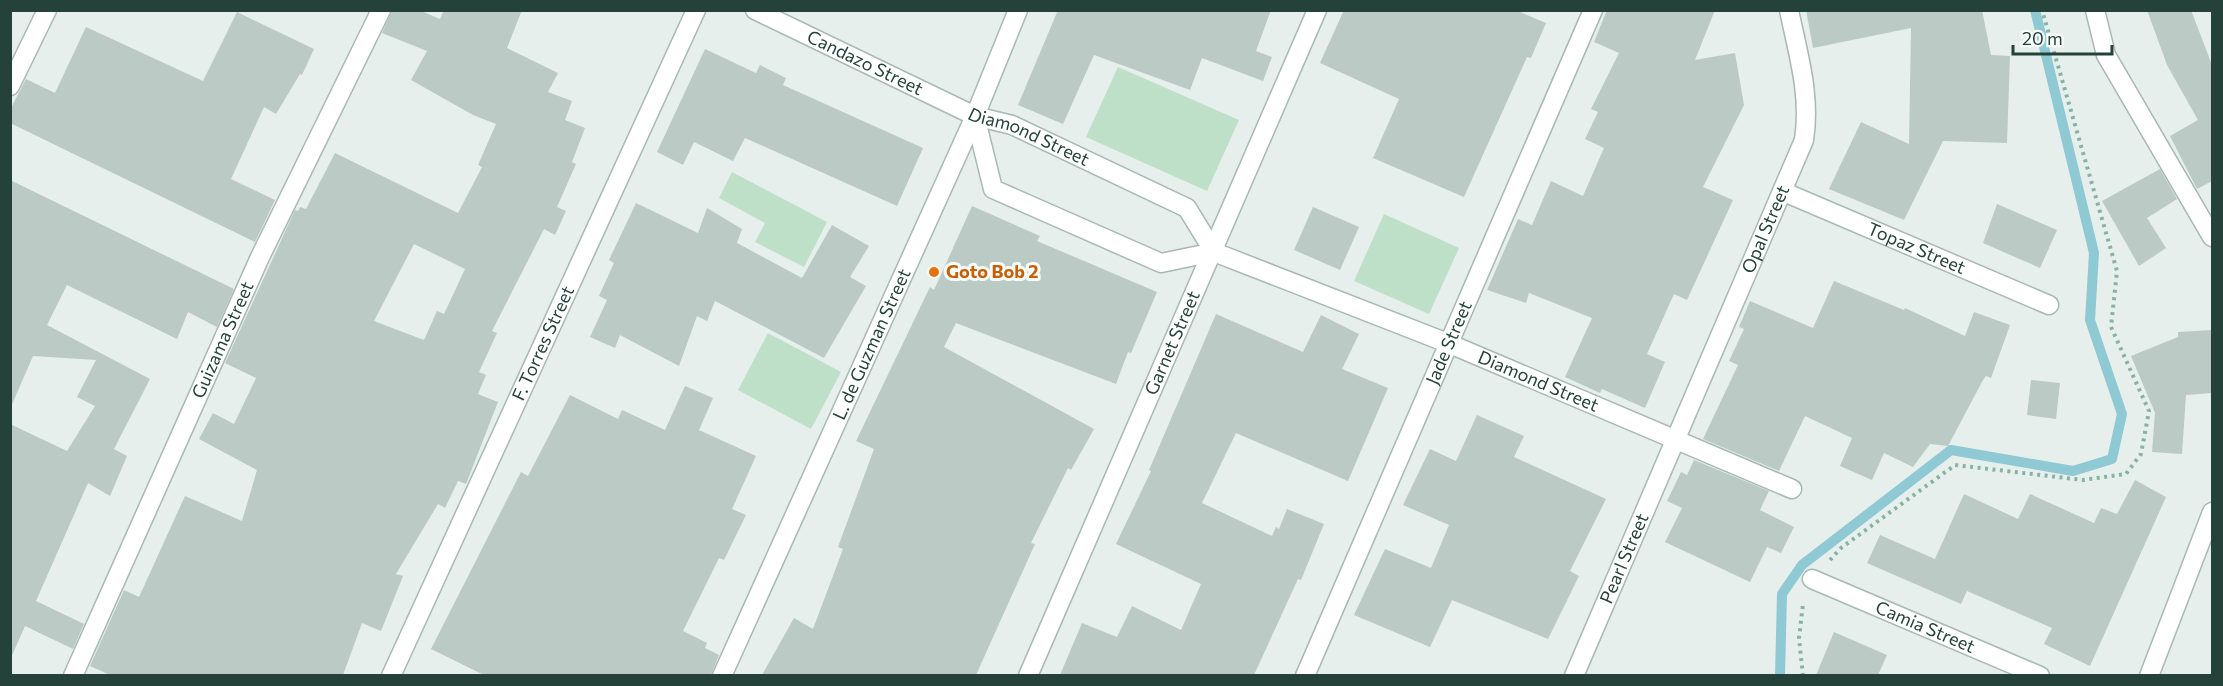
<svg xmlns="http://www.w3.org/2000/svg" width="2223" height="686" viewBox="0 0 2223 686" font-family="Commissioner,sans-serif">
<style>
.green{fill:#bfe0c8}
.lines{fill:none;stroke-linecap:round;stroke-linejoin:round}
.stream{stroke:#8ec9d4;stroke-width:10}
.building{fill:#bbcac4;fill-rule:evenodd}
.minor-casing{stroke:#a8b8b2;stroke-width:21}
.path{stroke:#86b3a5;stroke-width:4;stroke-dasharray:3 4.5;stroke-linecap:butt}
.minor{stroke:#fff;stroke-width:18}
.food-dot{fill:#e8710a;stroke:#f7fbf9;stroke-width:2}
.labels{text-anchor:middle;stroke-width:6;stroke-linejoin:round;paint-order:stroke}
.street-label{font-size:18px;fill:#24423a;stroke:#f7fbf9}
.food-label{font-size:18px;font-weight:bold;fill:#c56008;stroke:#f7fbf9;text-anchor:start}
</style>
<rect width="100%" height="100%" fill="#e6efeb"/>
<!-- green -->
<g class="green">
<path d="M1118,67L1239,120L1207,191L1086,137Z"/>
<path d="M732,172L827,222L804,267L755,242L765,223L719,198Z"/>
<path d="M1384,214L1459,248L1429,314L1354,281Z"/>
<path d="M768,333L841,372L811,429L738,390Z"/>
</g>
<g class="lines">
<!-- stream -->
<path class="stream" d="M1780,676L1782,594L1802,565L1951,450L2073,471L2112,459L2122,414L2090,320L2094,253L2035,10"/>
</g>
<!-- building -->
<g class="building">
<path d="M392,10H419L440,19L444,10H522L507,48L558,73L548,92L572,101L565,120L585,128L572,162L576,164L557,207L566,211L555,235L544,229L492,331L497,333L479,372L486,375L478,394L498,402L466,484L458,481L445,508L438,504L396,574L403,576L381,631L362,623L343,675H110L90,666L124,590L139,597L185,496L242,521L257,470L199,439L213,413L234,424L256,378L225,363L295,210L298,211L300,207L306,209L335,153L458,213L482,167L478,165L496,124L473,115L411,80L427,51L382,33ZM414,244L465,269L444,314L437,311L424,340L374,321Z"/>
<path d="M1058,10H1271L1256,51L1272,57L1263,81L1202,58L1190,90L1094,55L1063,124L1018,105Z"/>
<path d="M1344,10H1515L1546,23L1531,58L1527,57L1464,197L1373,158L1399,99L1320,63Z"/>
<path d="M1607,10H1715L1695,60L1735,53L1744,105L1703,187L1733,200L1687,300L1674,294L1647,354L1665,362L1645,408L1602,389L1600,393L1565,377L1592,318L1529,293L1526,303L1487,290L1518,219L1532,225L1551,181L1583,196L1604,148L1585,139L1598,112L1591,109L1619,53L1594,42Z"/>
<path d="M1806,10H1982L1991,55L2010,56L2007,143L1943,141L1904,220L1829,189L1861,122L1909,144L1911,28L1813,48Z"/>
<path d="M2147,10H2191L2212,65V181L2197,189L2170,136L2198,120L2167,65Z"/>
<path d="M237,12L314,49L302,75L300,74L276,114L264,107L231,179L275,200L255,242L10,123V110L26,79L55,93L86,27L203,81Z"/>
<path d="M705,49L756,73L760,65L786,78L783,85L923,148L897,206L745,138L733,161L694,142L683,165L657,152Z"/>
<path d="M2160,169L2177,199L2147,218L2166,248L2139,266L2102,201Z"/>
<path d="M10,180L234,289L217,327L188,312L177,339L67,285L47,325L150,379L114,449L127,456L110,496L88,483L36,601L84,624L73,649L25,626L10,660V424L67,451L95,406L77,397L96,360L33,356L10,409Z"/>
<path d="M636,203L698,233L707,208L742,229L737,243L802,278L832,225L869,246L850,277L866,286L824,358L715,301L707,321L697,316L679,366L620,335L615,348L590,337L607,300L599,296L614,263L609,260Z"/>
<path d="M1997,204L2057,230L2040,268L1983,243Z"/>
<path d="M972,206L1040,236L1037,241L1157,292L1131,353L1128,352L1116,384L956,323L944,347L1094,429L1071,470L1068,468L1031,543L1035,544L976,675H762L794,618L813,629L843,549L838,547L874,449L856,441L930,287L934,290Z"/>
<path d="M1313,207L1359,227L1340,270L1294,250Z"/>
<path d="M1834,281L1904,310L1905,308L1965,336L1974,312L2010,325L1991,378L1986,376L1983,380L1948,446L1930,444L1913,467L1884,453L1872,480L1840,466L1852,438L1805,416L1779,471L1703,439L1738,365L1729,361L1744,329L1739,327L1750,301L1813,328Z"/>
<path d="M1216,314L1303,352L1321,315L1359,334L1342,369L1388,388L1348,481L1236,433L1202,503L1272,536L1276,527L1279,529L1287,509L1324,524L1301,580L1298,579L1254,675H1060L1082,623L1117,637L1132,606L1181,630L1201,584L1116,544L1151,471L1149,470Z"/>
<path d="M2212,330V393L2186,395L2182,454L2152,452L2155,413L2131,356L2178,337V332Z"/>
<path d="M2031,380L2060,383L2056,419L2027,415Z"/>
<path d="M685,386L713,398L699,430L756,456L732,509L746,515L724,560L719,558L683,631L707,643L705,648L719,655L711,675H484L431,649L521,472L528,476L570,395L618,419L622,410L665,430Z"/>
<path d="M1477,415L1524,436L1514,457L1606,499L1570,571L1579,576L1548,639L1452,600L1430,647L1354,615L1385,549L1431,568L1449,525L1403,505L1430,449L1456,461Z"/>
<path d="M1694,460L1769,491L1760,510L1794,527L1781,553L1767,547L1750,582L1665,542L1682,508L1667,501L1681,472L1687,475Z"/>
<path d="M2135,480L2166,497L2090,666L2044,644L2052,628L1967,591L1961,604L1867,563L1880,535L1935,559L1964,494L2018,519L2030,494L2094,523L2101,508L2117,514Z"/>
<path d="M1834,632L1887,655L1878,675H1816Z"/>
</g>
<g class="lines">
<defs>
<g id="minor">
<path id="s1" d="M755,10L975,116L1012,125L1187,208L1214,252"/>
<path d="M2095,10L2106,55L2212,237"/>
<path d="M10,86L47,10"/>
<path id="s2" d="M975,116L993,189L1161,263L1214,252L1450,344L1792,489"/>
<path id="s3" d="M1784,192L2049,305"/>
<path id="s4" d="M1812,579L2040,676"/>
<path id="s5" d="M73,676L260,257L381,10"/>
<path id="s6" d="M391,676L696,10"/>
<path id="s7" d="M722,676L975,116L1018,10"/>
<path id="s8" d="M1028,676L1317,10"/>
<path id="s9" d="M1305,676L1593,10"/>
<path id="s10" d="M1574,676L1804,140C1811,95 1798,54 1789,10"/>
<path d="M2149,676L2212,512"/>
</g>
</defs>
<!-- minor casing -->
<use href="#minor" class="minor-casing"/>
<!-- path -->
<g class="path">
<path d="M1830,560L1841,548L1955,465L2083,480L2126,474L2141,454L2149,411L2111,327L2117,271L2042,10"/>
<path d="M1803,676L1799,638L1803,604"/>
</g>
<!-- minor -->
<use href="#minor" class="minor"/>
</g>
<!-- markers -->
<circle class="food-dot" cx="934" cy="272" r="6"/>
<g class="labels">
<!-- street labels -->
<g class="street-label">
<text dy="6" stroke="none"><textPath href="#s1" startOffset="122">Candazo Street</textPath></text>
<text dy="6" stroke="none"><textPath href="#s1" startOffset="302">Diamond Street</textPath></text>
<text dy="6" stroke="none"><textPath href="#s10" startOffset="486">Opal Street</textPath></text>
<text dy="6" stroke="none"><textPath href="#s3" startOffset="144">Topaz Street</textPath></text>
<text dy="6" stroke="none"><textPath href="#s5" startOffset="368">Guizama Street</textPath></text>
<text dy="6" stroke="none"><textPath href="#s6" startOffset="366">F. Torres Street</textPath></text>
<text dy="6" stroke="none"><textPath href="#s8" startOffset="363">Garnet Street</textPath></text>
<text dy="6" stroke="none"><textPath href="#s9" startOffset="363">Jade Street</textPath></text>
<text dy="6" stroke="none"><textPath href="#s7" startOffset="364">L. de Guzman Street</textPath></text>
<text dy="6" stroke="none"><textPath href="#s2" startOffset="662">Diamond Street</textPath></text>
<text dy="6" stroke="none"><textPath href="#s10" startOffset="128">Pearl Street</textPath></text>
<text dy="6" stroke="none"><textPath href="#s4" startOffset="123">Camia Street</textPath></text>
</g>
<!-- food labels -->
<g class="food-label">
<text x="946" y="278">Goto Bob 2</text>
</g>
</g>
<!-- border -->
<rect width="2223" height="686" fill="none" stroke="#24423a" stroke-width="24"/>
<!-- scale -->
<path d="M2013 45v9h99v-9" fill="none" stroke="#24423a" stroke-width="3"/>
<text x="2022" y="45" font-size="18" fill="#24423a" stroke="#f7fbf9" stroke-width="4.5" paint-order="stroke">20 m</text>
</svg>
